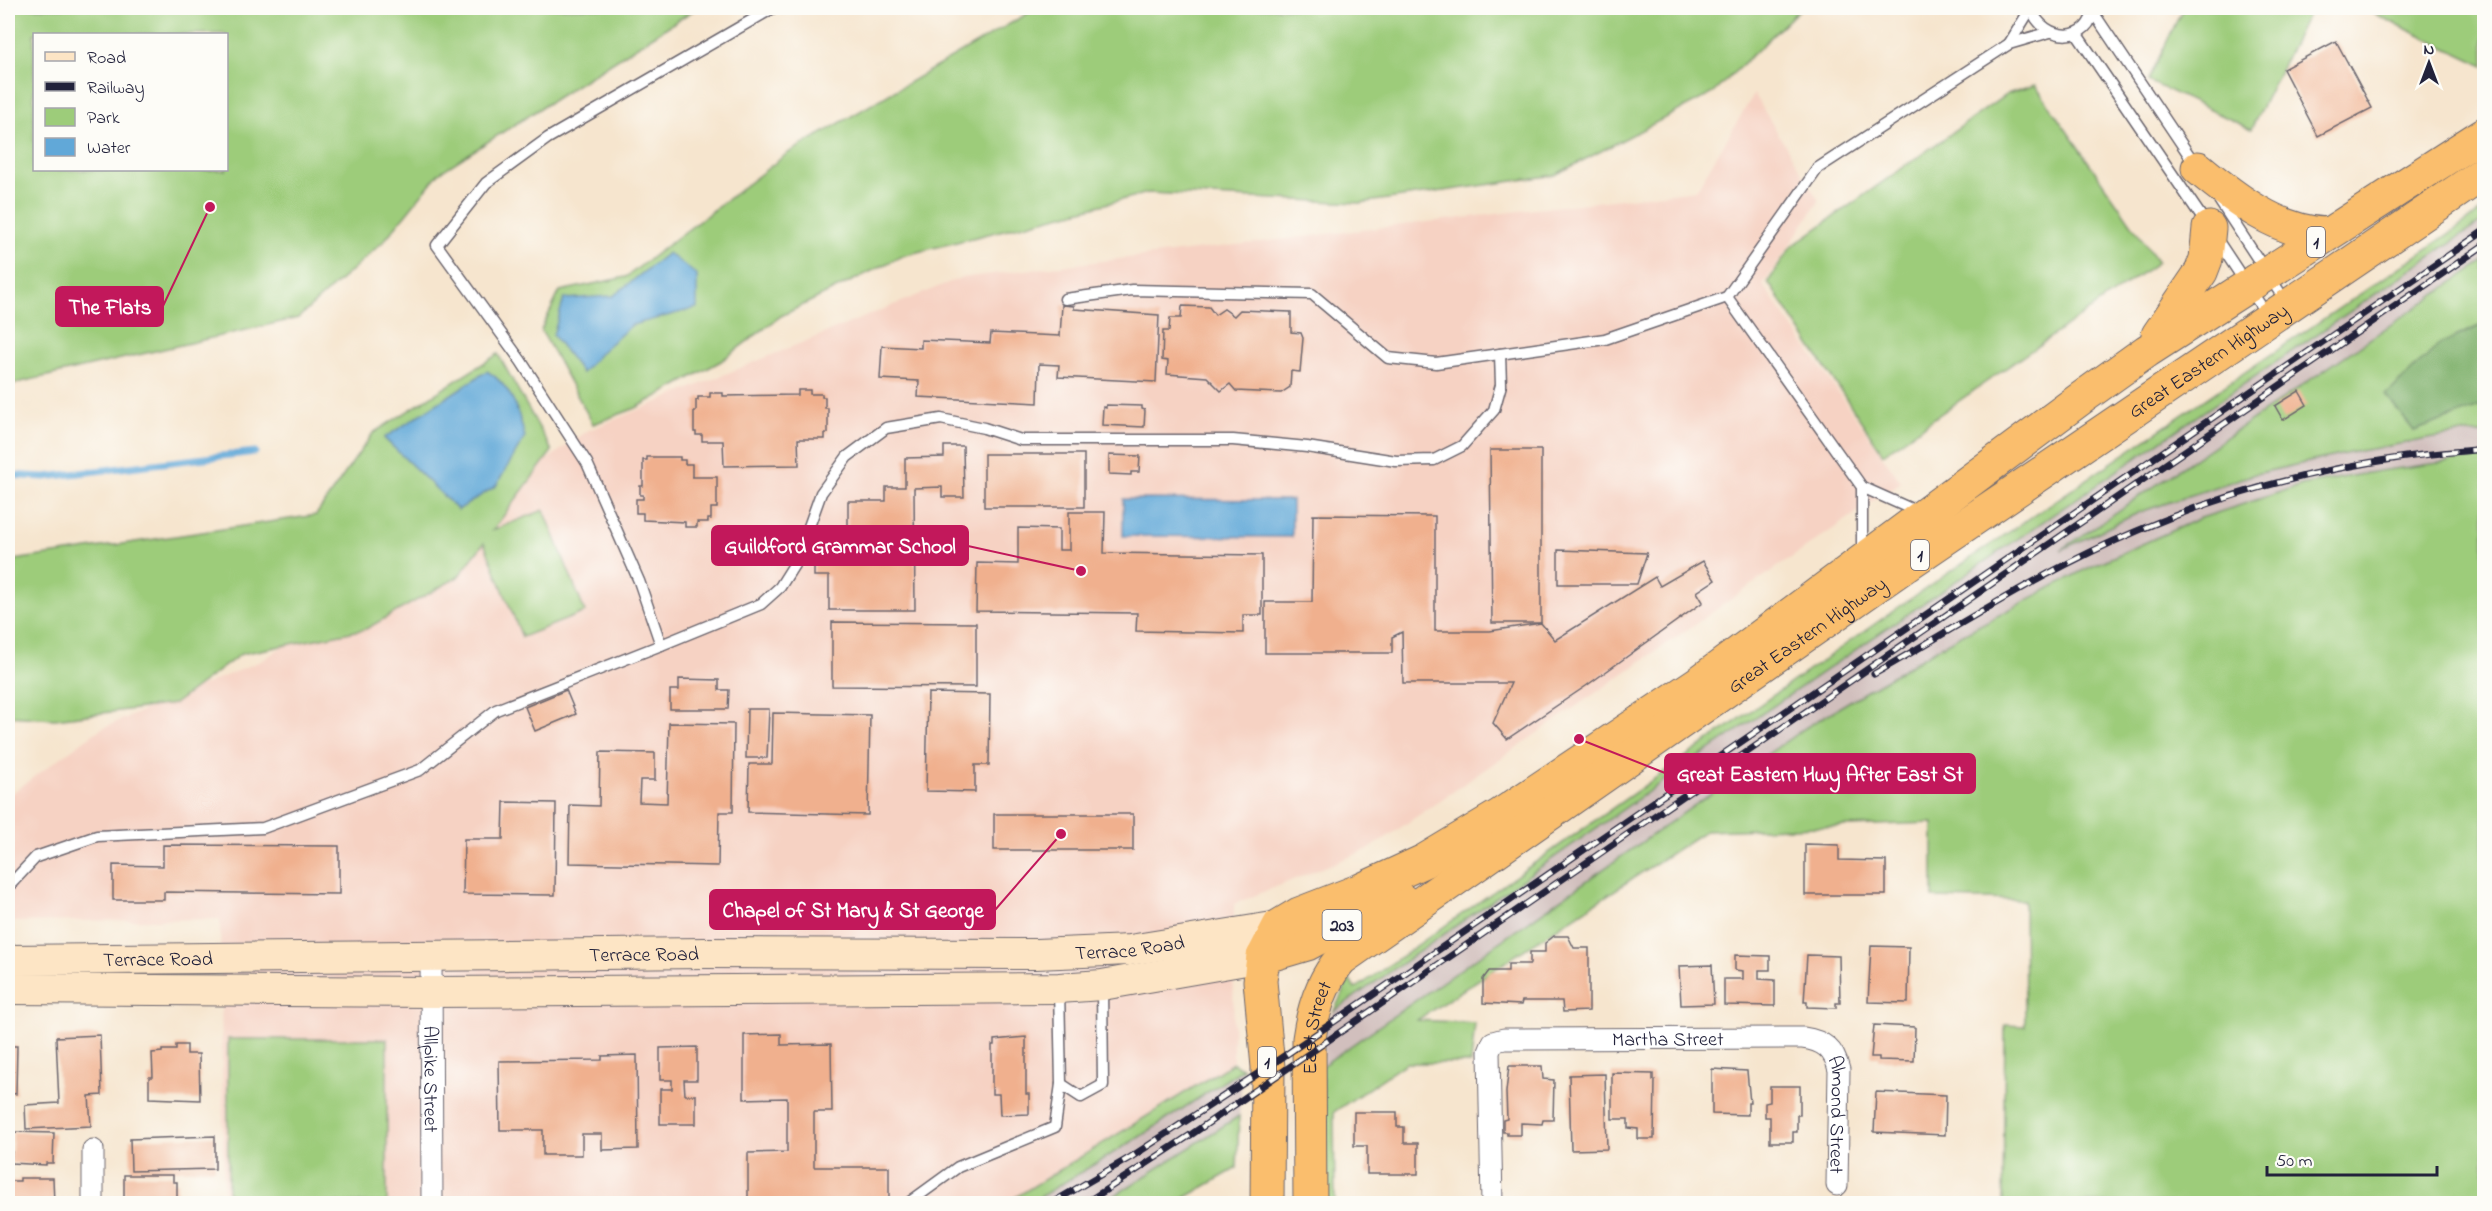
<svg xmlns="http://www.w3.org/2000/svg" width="2492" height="1211" viewBox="0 0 2492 1211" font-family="'Indie Flower',sans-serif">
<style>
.built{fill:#f6d2c3}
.industrial{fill:#d1bfbd}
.green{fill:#9dcc7a;stroke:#60775a;stroke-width:1.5;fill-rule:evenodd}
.forest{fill:#7eb06a;stroke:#506952;stroke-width:1.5}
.water{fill:#61a8d8;stroke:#42658a;stroke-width:1.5}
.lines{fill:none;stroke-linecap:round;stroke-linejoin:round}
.stream{stroke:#61a8d8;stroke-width:7}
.building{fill:#f0b08e}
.lane-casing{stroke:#6c666e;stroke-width:13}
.street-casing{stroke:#6c666e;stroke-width:23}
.secondary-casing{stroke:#6c666e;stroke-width:32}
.highway-casing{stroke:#6c666e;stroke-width:35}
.lane{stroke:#fff;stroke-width:10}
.street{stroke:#fff;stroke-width:21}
.secondary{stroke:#fde5c5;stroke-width:30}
.highway{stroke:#fabe6d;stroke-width:33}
.rail-casing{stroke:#22223b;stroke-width:7}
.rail{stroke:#fdfcf7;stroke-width:4.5;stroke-dasharray:14;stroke-linecap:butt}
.labels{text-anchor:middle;stroke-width:5;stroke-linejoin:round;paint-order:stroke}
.shield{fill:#fdfcf7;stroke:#646373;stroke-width:1.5}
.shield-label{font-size:18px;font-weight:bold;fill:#22223b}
.street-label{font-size:20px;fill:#22223b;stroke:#fdfcf7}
.leader{fill:none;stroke:#c2185b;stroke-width:2}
.callout-dot{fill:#c2185b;stroke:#fdfcf7;stroke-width:2}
.callout{fill:#c2185b;stroke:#c2185b;stroke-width:2}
.callout-label{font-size:21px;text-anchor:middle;font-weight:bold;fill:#fff}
</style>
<rect width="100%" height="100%" fill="#fdfcf7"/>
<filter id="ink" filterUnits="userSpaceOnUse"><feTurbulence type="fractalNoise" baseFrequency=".0167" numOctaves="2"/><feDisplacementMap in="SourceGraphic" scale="12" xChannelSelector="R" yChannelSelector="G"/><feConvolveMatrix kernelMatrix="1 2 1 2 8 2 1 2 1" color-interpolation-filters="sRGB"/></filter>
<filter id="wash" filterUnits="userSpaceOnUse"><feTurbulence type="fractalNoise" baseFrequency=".008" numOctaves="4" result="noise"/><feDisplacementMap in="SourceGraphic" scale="24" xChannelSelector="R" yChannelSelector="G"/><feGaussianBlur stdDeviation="1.35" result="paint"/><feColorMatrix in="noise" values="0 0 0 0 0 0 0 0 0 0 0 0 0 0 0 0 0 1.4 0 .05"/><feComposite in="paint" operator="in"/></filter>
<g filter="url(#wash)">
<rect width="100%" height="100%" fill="#f6e5ce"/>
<!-- built -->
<path class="built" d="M1754,94L1819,201L1763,285L1901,482L1371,848L1234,904L1233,1063L1006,1203H224L220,919L8,922V796L100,729L263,660L589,430L960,278L1696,190Z"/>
<!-- industrial -->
<g class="industrial">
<path d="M2484,220V261L2066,548L2140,512L2255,474L2354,452L2457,434H2484V457L2379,471L2302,485L2198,519L2084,570L1950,641L1805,728L1322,1066L1325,1034L1334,1011L1668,778Z"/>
<path d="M1243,1069L1239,1116L1103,1203L1030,1204L1138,1138Z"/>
</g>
<!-- green -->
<g class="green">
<path d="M8,8H697L439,173L384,241L298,318L8,385ZM226,34V170H34V34Z"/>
<path d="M1037,8H1801L1713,93L1555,175L1360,203L1148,193L902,256L781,316L721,361L636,408L593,424L541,330L560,291L626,277L788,153Z"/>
<path d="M2183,8H2311L2251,129L2148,81Z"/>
<path d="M2362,8H2484V66Z"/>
<path d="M2035,85L2158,262L1883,454L1768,282L1791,247L2007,94Z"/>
<path d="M2484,210V220L1668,778L1334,1011L1349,979L1355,989L1906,602Z"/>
<path d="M2484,261V324L2440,344L2414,431L2484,405V434H2457L2354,452L2255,474L2140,512L2061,550Z"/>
<path d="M498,354L552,451L493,530L544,510L585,612L522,637L484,543L458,577L366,629L241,654L174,704L55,719L8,716V561L316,515L373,433Z"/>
<path d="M2484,457V1203H2003L2005,1025L2025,1026L2024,900L1933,898V823L1705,831L1417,1020L1475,1023L1471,1063H1406L1334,1112L1335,1203H1325L1322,1066L1805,728L1950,641L2084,570L2198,519L2302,485L2379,471Z"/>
<rect x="228" y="1039" width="159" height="164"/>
<path d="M1233,1063L1243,1069L1138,1138L1030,1203H1006Z"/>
<path d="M1239,1116L1237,1168L1176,1203H1103Z"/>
</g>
<!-- forest -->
<path class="forest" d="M2484,324V405L2414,431L2386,395L2440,344Z"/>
<!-- water -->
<g class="water">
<path d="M668,253L697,275V308L632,325L604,349L582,373L553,335L564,299L613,296Z"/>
<path d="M487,371C512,386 518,410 525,437L496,486L458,510L384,438Z"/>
<path d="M1123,499L1292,500V537L1123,536Z"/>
</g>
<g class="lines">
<!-- stream -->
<path class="stream" d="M8,475L45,477L255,452"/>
</g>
<g id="blocks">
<!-- building -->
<g class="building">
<path d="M2336,41L2372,108L2318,136L2283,69Z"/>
<path d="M1062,305L1074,306V309L1159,315L1156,382L1058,377L1059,365L1039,364L1038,403L918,397L919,381L880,379L882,346L921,348V340L990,343L991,333L1060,336Z"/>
<path d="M1182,306L1209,307L1215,315L1224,309L1234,316L1240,310L1291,312V332L1301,333L1303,338L1300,372L1291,371L1290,387L1281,393L1236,391L1230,384L1221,391L1207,377L1167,374L1168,361L1162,360L1163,331H1169L1170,318H1181Z"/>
<path d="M798,390H810V394H822V397H825V408H828V433H825V439H798L799,465L724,466L723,441H702V435H696V432H694V411H696V400H698V397H710V393H723V396L798,395Z"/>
<path d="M2299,391L2307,405L2283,420L2275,406Z"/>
<path d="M1106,405L1142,406V409L1145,410L1144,427L1102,425L1103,407L1106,408Z"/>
<path d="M944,446H963L964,497H942V487L914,488L915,610H829V576H814V538L848,537V501H886V487H905V458L944,457Z"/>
<path d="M1490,450H1541V623H1492Z"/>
<rect x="984" y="454" width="100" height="53"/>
<path d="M1109,455L1140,456L1139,472H1131V475L1109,474Z"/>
<path d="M647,457H680V460H685V464H692V477H717V508H711V519H708V522H697V527H685V522L643,520V513H636V499H643V495H640V486H643V460H647Z"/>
<path d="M1069,512H1105L1104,553L1262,555V615H1243V633L1136,631L1137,613L976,611L977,563L1018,564V528L1059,529V550H1069Z"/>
<path d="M1313,515L1435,516V631H1490L1541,623L1555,640L1655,577L1660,586L1703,561L1715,580L1697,592L1703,602L1586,686L1507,739L1493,723L1511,683H1403L1402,632L1392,637V653H1265V602H1312Z"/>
<path d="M1558,550L1647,553L1637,584H1558Z"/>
<path d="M832,622L976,623V687L832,686Z"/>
<path d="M679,679L719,680V690H729L728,709H670V690H679Z"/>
<path d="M566,690L576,714L535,731L525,707Z"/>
<path d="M928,693L990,694L989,765H975V792L926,791Z"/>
<path d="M747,709H769L767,758H746Z"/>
<path d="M773,713L870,715L868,815L748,812L749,764H772Z"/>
<path d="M669,723L734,724L733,812H719L718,866L569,863L570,805L599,806L600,752L655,753V780H640L639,802L667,803Z"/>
<path d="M504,802L556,803L555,895L463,894L464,839H503Z"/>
<rect x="994" y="814" width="139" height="36"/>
<path d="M1805,844L1839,845V860L1886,861V895H1805Z"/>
<path d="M163,845L339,846V894L164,892V900H113V865L163,866Z"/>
<path d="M1554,936H1568L1574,948H1589V1011L1563,1012L1562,1001H1522L1521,1005L1483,1003V979L1489,971H1508V964H1530V952H1545V943Z"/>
<path d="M1871,946L1909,947L1908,1003L1868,1002Z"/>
<path d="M1735,955L1770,956V970H1759V979L1775,980V1006L1724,1005V979H1743V971L1735,970Z"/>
<path d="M1807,955L1839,956L1840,1003H1836V1008L1807,1007V1002H1804Z"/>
<path d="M1712,965L1714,1004L1681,1005L1679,966Z"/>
<path d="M1874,1025L1915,1027L1914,1061L1879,1060V1057H1871Z"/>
<path d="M781,1034V1045L831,1044L832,1112H814V1167H889V1203L748,1204V1153L787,1152V1098L744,1099V1035Z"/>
<path d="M100,1035L102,1095L89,1096L91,1126L26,1129L25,1105L59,1103L56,1037Z"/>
<path d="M1026,1037V1094H1029V1114L1000,1115L999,1094H992V1045H994V1040Z"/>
<path d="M176,1045H187V1054H199L200,1100L149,1098V1077H153L152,1053L162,1052V1050H176Z"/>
<path d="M8,1046H17L16,1094L8,1093Z"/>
<path d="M697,1047V1080H684L685,1095H696V1124H660V1089H672V1080H660V1048Z"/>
<path d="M637,1055L638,1149L602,1150V1134H582V1155H543V1130H500L499,1061L602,1060V1056Z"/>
<path d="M1509,1066H1542L1543,1079L1554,1080L1553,1120H1543L1542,1124L1521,1123V1135H1507V1132H1503V1120L1507,1119L1506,1092Z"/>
<path d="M1712,1069L1747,1071L1750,1103H1748V1115L1712,1114Z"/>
<path d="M1612,1073L1653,1074V1080H1655L1654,1139H1638V1129L1628,1128V1119H1612Z"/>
<path d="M1605,1074L1607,1149L1571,1150L1569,1075Z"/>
<path d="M1770,1086H1800V1115H1797V1132H1793V1142H1770V1117H1765V1103L1770,1102Z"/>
<path d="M1876,1092L1946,1095L1945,1135L1874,1132Z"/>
<path d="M1354,1112H1397V1127H1404V1143H1418V1174H1367V1146H1354Z"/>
<path d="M13,1132L54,1133L53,1163H46V1165L11,1163Z"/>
<path d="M215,1136V1169L131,1171L130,1139Z"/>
<path d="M124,1175H173V1182H177V1204H124Z"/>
<path d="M20,1178H53L54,1204H13V1201H8V1181H20Z"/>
</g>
</g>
</g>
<g filter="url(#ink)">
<use href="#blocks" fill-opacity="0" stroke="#6c666e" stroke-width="1.5"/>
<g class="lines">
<defs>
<g id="lane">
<path d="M2031,8C2044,45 2092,42 2093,8"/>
<path d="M2093,12L2197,167"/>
<path d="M2076,33L2207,225"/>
<path d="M2009,44L2031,8"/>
<path d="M2219,200L2286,302"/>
<path d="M2216,238L2267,315"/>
<path d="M1727,297L1818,168L2009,44L2050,32"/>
<path d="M1065,299L1132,290L1312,294L1388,358L1436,363L1605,339L1727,297L1862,487L1918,512"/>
<path d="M1862,552V487"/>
<path d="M661,645L761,604L780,587L797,560L821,493L847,457L886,428L941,419L984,428L1021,440H1233L1307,447L1396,461L1434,460L1462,446L1494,410L1501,385L1500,354"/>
<path d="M8,887L36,857L97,836L263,828L420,770L496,710L661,645L639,581L587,463L521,361L437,245L486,183L548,138L773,8"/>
<path d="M1059,988L1061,1084"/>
<path d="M907,1204L958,1167L1055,1127L1061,1084L1081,1097L1103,1085L1102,986"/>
</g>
<g id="street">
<path id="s1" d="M431,956L432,1204"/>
<path d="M93,1204V1150"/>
<path id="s2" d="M1492,1204L1489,1052L1493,1042L1504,1039L1803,1038C1824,1041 1834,1049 1839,1070L1837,1185"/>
</g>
<g id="secondary">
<path id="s3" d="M8,960L706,953L1036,954L1130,950L1279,926"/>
<path d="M8,989L433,992L1059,988L1102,985L1263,957"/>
</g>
<g id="highway">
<path d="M2198,168C2234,198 2279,233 2327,234"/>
<path d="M2158,335L2201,272L2206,259L2209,228"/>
<path d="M1263,957L1307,944L1385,902L1403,901"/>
<path d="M1267,1204L1268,1067L1260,981L1263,957L1279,926L1299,914L1361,890L1424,861L1499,816L1698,683L2080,399L2147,351L2484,134"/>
<path id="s4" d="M1310,1204L1309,1039C1313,1010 1321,982 1341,959L1909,563L2484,173"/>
</g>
</defs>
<!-- lane casing -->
<use href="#lane" class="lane-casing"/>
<!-- street casing -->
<use href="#street" class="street-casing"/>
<!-- secondary casing -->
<use href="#secondary" class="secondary-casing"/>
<!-- highway casing -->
<use href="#highway" class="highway-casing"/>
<!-- lane -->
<use href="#lane" class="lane"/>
<!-- street -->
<use href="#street" class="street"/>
<!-- secondary -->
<use href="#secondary" class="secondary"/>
<!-- highway -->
<use href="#highway" class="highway"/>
<defs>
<g id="rail">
<path d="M1874,674C1953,629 2029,580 2112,542C2202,501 2301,472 2399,458C2427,454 2456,452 2484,449"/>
<path d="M1050,1204L1131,1157L1268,1067L2484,231"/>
<path d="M1084,1204L1192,1134L2484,245"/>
</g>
</defs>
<!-- rail casing -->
<use href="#rail" class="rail-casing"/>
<!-- rail -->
<use href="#rail" class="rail"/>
</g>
</g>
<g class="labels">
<!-- shield labels -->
<g class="shield">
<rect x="2307" y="227" width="18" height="30" rx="4.5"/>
<rect x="1911" y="540" width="18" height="30" rx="4.5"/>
<rect x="1322.5" y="910" width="39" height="30" rx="4.5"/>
<rect x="1258" y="1047" width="18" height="30" rx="4.5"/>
</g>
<g class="shield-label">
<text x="2316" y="248">1</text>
<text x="1920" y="561">1</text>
<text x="1342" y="931">203</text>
<text x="1267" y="1068">1</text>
</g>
<!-- street labels -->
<g class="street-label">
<text dy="7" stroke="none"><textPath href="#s4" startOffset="1306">Great Eastern Highway</textPath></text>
<text dy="7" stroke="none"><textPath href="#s4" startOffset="820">Great Eastern Highway</textPath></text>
<text dy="7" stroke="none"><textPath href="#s3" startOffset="1122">Terrace Road</textPath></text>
<text dy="7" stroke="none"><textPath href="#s3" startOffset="636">Terrace Road</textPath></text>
<text dy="7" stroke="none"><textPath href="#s3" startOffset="150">Terrace Road</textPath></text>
<text dy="7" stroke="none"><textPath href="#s4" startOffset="177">East Street</textPath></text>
<text dy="7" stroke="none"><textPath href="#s2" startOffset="338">Martha Street</textPath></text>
<text dy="7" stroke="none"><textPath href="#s1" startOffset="123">Allpike Street</textPath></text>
<text dy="7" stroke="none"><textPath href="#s2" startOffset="570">Almond Street</textPath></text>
</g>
</g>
<!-- callouts -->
<path class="leader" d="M210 207L163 306M1081 571L968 546M1579 739L1665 773M1061 834L995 910"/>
<g class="callout-dot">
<circle cx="210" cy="207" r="6"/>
<circle cx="1081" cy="571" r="6"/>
<circle cx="1579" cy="739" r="6"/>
<circle cx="1061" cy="834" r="6"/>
</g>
<g class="callout">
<rect x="56" y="287" width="107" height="39" rx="6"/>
<rect x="712" y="526" width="256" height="39" rx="6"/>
<rect x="1665" y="754" width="310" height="39" rx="6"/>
<rect x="710" y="890" width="285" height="39" rx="6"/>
</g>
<g class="callout-label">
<text x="110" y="314">The Flats</text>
<text x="840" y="553">Guildford Grammar School</text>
<text x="1820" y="781">Great Eastern Hwy After East St</text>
<text x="853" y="917">Chapel of St Mary &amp; St George</text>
</g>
<!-- margin -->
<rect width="2492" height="1211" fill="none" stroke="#fdfcf7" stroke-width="30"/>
<!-- legend -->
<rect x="33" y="33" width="195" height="138" fill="#fdfcf7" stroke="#a5a5ac" stroke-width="1.5"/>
<rect x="45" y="52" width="30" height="9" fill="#fde5c5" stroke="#a5a5ac" stroke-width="1.5"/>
<text x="87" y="63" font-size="18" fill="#22223b">Road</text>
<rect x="45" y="82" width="30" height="9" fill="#22223b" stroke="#a5a5ac" stroke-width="1.5"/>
<text x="87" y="93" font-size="18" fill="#22223b">Railway</text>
<rect x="45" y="108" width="30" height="18" fill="#9dcc7a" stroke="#a5a5ac" stroke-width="1.5"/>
<text x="87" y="123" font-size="18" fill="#22223b">Park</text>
<rect x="45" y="138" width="30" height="18" fill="#61a8d8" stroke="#a5a5ac" stroke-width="1.5"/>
<text x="87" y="153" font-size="18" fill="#22223b">Water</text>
<!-- north arrow -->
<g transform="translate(2429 63)" stroke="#fdfcf7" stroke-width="4.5" paint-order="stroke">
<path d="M0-4.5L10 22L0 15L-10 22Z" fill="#22223b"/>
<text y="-9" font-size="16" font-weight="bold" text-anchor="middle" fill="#22223b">N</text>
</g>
<!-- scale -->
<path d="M2267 1166v9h170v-9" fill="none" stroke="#22223b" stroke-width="3"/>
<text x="2276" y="1166" font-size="18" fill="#22223b" stroke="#fdfcf7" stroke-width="4.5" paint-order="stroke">50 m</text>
</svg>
